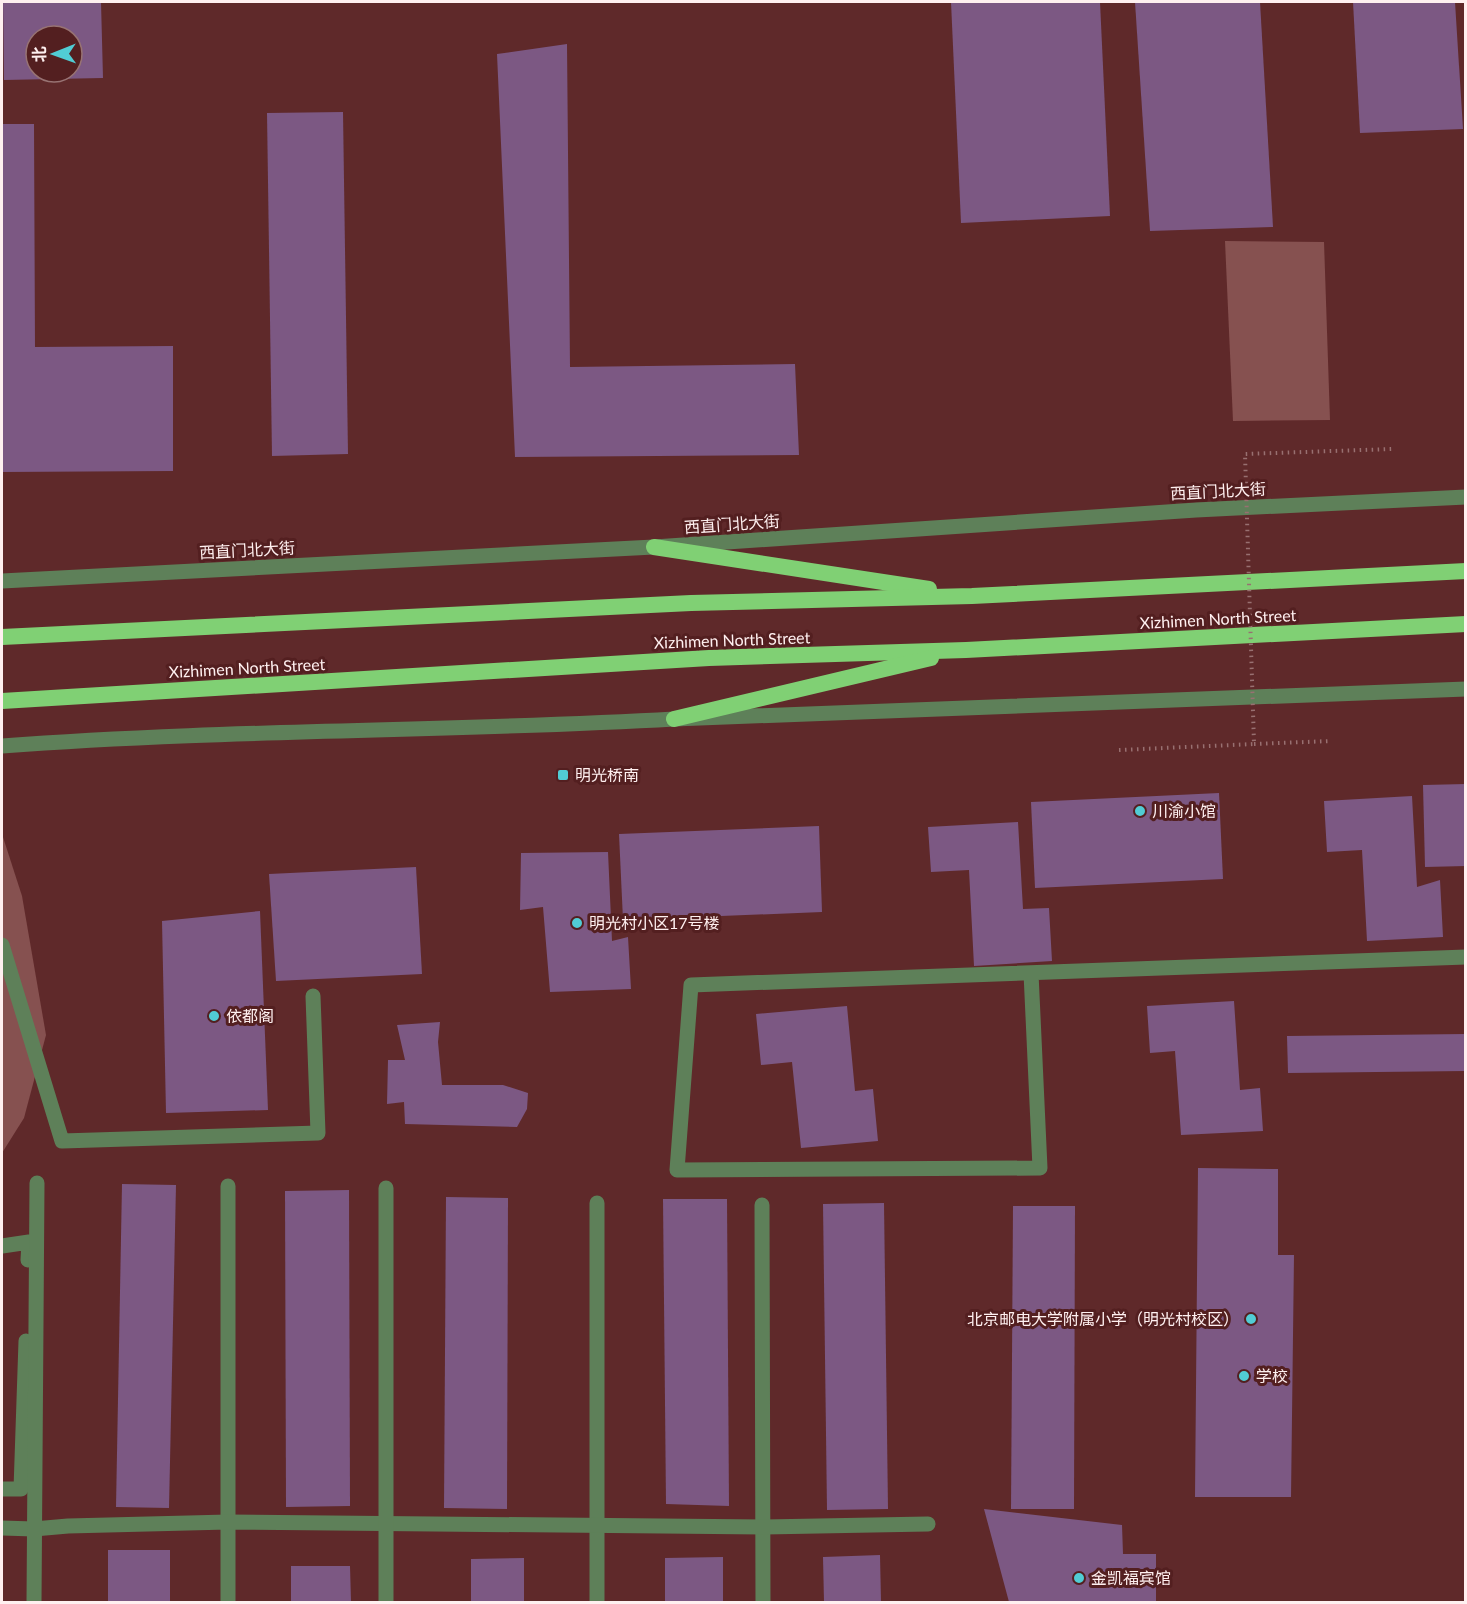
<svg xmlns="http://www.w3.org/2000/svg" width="1467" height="1604" viewBox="0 0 1467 1604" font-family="Lato,'Noto Sans SC',sans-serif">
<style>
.green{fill:#865150}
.building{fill:#7c5883;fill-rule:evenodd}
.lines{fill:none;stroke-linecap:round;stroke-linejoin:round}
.path{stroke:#987071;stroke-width:4;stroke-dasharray:1.5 4.5;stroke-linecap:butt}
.minor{stroke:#5e8059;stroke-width:15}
.tertiary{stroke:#5e8059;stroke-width:15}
.trunk{stroke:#80d074;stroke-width:16}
.path-bridge{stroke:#987071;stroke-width:4;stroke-dasharray:1.5 4.5;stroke-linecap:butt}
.poi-dot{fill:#51ccd4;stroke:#531f20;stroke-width:2}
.labels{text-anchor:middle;stroke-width:6;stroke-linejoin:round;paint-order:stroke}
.street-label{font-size:16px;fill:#fff0f0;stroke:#531f20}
.poi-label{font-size:16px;fill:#fff0f0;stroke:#531f20;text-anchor:start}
</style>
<rect width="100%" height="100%" fill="#5f292a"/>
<!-- green -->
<g class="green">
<path d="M1225,241L1324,242L1330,420L1233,421Z"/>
<path d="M2,834L22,896L46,1035L24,1118L2,1153Z"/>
</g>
<!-- building -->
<g class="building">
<path d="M3,2H101L103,78L4,80ZM36,36H72V72H36Z"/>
<path d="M951,2H1100L1110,216L961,223Z"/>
<path d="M1135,2H1260L1273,227L1150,231Z"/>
<path d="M1353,2H1455L1463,129L1360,133Z"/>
<path d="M567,44L570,367L795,364L799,455L515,457L497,54Z"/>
<path d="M343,112L348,454L272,456L267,113Z"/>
<path d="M2,124H34L35,347L173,346V471L2,472Z"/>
<path d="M1466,784V866L1425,867L1423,785Z"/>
<path d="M1219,793L1223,879L1035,888L1031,802Z"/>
<path d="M1412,796L1417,887L1440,880L1443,937L1367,941L1362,850L1327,852L1324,801Z"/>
<path d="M1018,822L1023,909L1049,908L1052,961L974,966L969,870L931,872L928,827Z"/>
<path d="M819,826L822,912L623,920L619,834Z"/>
<path d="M608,852L612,941L628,937L631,989L550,992L543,907L520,910L521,853Z"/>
<path d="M416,867L422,974L276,981L269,874Z"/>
<path d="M260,911L268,1110L166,1113L162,921Z"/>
<path d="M1234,1001L1240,1090L1260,1088L1263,1131L1181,1135L1175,1051L1150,1053L1147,1006Z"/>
<path d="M847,1006L855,1091L873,1089L878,1141L801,1148L792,1062L761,1065L756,1014Z"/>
<path d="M440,1022L438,1042L442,1085H503L528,1093L527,1109L517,1127L405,1124L404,1102L387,1104L388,1060H405L397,1025Z"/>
<path d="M1466,1034V1071L1288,1073L1287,1036Z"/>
<path d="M1198,1168L1278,1169V1255H1294L1291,1497H1195Z"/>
<path d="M122,1184L176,1185L169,1508L116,1507Z"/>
<path d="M349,1190L350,1506L286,1507L285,1191Z"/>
<path d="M446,1197L508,1198L507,1509L444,1508Z"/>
<path d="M663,1199H727L729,1506L666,1504Z"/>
<path d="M884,1203L888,1509L827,1510L823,1204Z"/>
<path d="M1013,1206H1075L1074,1509H1011Z"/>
<path d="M984,1509L1122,1525L1123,1554H1156V1602H1009Z"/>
<rect x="108" y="1550" width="62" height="52"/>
<path d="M880,1555L881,1602H824L823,1557Z"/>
<path d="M723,1557V1602H665V1558Z"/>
<path d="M524,1558V1602H471V1559Z"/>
<path d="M291,1566H350L351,1602H291Z"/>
</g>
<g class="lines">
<!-- path -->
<path class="path" d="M1254,744L1331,741"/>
<!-- minor -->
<g class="minor">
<path d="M2,945L62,1141L318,1133L313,996"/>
<path d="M1031,973L1040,1168L677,1170L691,985L1466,957"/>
<path d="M228,1186V1602"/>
<path d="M597,1203V1602"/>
<path d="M762,1205L763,1602"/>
<path d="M2,1246L29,1242L28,1260"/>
<path d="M2,1489H21L26,1341"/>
<path d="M2,1528L34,1529L68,1526L228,1522L764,1527L928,1524"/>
<path d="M34,1602L37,1183"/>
<path d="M386,1602V1188"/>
</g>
<!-- tertiary -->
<g class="tertiary">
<path d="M2,581L654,547L1196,510L1466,497"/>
<path d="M2,746C225,729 450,732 674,719L1466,689"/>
</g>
<!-- trunk -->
<g class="trunk">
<path d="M654,547L929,589"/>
<path d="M2,637L691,603L972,596L1466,571"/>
<path d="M2,701L709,658L966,650L1466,624"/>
<path d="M674,719L931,658"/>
</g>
<!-- path-bridge -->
<path class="path-bridge" d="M1119,750L1254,744L1245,454L1392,449"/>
</g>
<!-- markers -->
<g class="poi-dot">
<rect x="557" y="769" width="12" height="12" rx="3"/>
<circle cx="1140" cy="811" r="6"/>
<circle cx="577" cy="923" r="6"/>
<circle cx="214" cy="1016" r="6"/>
<circle cx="1251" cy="1319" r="6"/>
<circle cx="1244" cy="1376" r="6"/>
<circle cx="1079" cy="1578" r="6"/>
</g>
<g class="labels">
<!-- street labels -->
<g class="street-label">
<text transform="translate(1218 491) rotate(-3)" y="6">西直门北大街</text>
<text transform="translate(732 524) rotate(-4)" y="6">西直门北大街</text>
<text transform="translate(247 550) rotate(-3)" y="6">西直门北大街</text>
<text transform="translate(1218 619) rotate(-3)" y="6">Xizhimen North Street</text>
<text transform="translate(732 640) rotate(-2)" y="6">Xizhimen North Street</text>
<text transform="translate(247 668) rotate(-3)" y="6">Xizhimen North Street</text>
</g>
<!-- poi labels -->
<g class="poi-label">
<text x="575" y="781">明光桥南</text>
<text x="1152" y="817">川渝小馆</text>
<text x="589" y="929">明光村小区17号楼</text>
<text x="226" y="1022">依都阁</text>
<text x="1239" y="1325" text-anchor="end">北京邮电大学附属小学（明光村校区）</text>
<text x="1256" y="1382">学校</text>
<text x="1091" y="1584">金凯福宾馆</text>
</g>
</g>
<!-- border -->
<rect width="1467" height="1604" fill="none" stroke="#fff0f0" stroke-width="6"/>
<!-- north arrow -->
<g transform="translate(54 54) rotate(269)"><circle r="28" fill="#531f20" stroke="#987373" stroke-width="1.5"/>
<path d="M0-4.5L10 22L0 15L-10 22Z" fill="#51ccd4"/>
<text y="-9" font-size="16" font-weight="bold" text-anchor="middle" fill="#fff0f0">北</text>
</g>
</svg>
